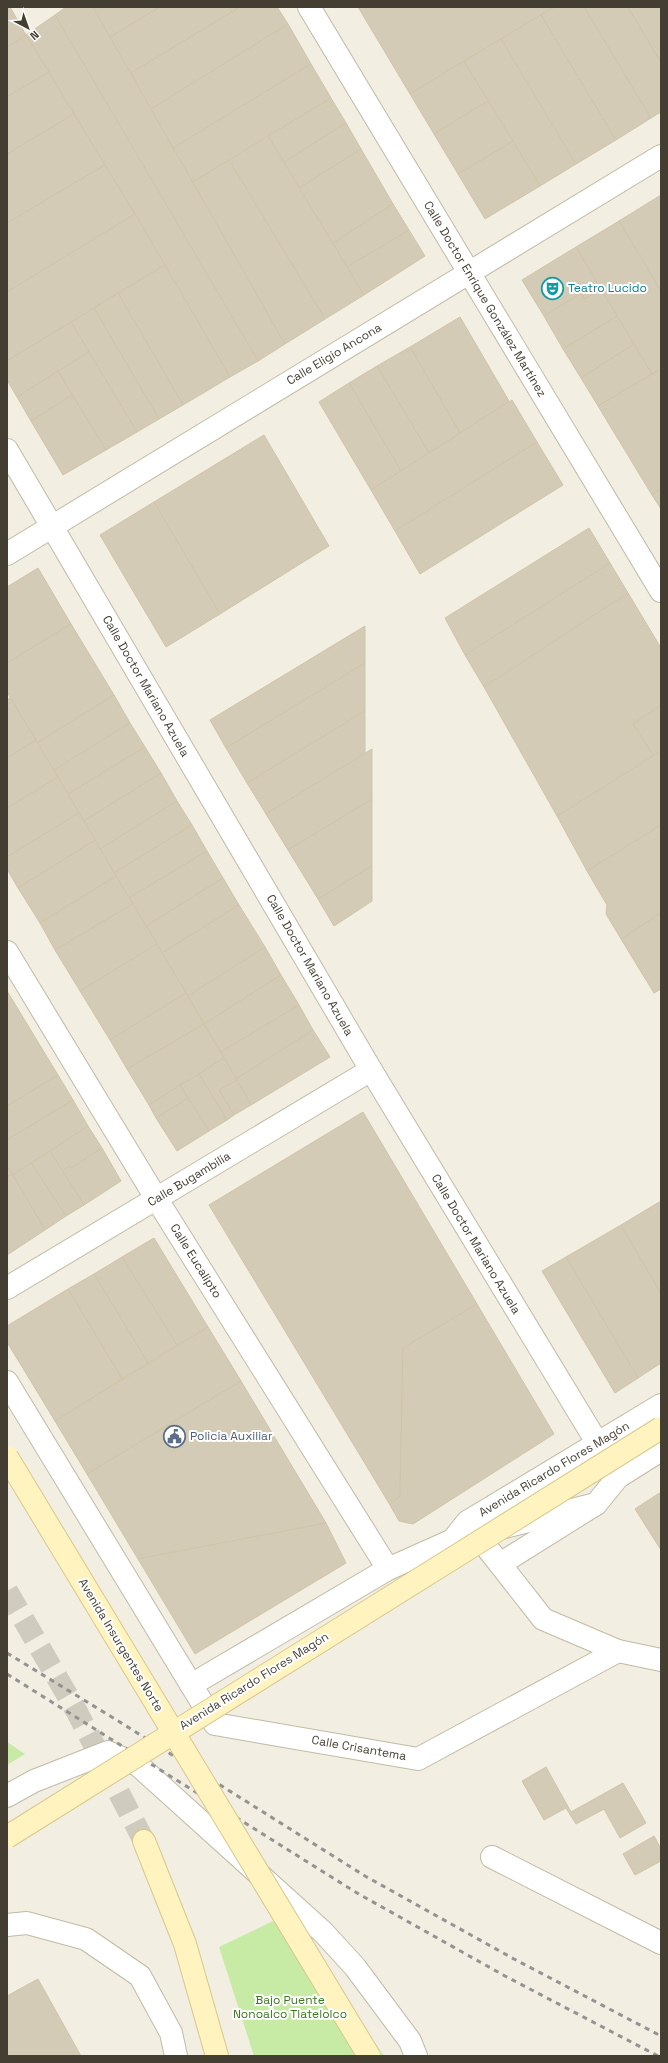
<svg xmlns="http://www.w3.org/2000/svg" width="668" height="2063" viewBox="0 0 668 2063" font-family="'Space Grotesk',sans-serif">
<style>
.green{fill:#c7eba5}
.building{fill:#d4cbb6;stroke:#d0c4a8}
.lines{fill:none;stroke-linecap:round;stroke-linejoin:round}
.secondary-tunnel{stroke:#cfcbbe;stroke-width:22;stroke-dasharray:22 11;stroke-linecap:butt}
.minor-casing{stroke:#c1baa6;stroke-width:24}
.tertiary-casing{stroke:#c1baa6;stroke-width:24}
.secondary-casing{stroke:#d7c88c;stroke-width:24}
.minor{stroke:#fff;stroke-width:22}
.tertiary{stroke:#fff;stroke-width:22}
.secondary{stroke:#fff4bf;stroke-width:22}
.rail{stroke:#939393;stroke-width:3;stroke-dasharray:5 5;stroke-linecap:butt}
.secondary-bridge-casing{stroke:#d7c88c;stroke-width:24;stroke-linecap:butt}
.secondary-bridge{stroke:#fff4bf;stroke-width:22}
.labels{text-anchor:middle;stroke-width:4;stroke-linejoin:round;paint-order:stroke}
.culture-label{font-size:12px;fill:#0d838f;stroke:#fff;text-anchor:start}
.street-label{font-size:12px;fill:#443e32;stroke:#fff}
.service-label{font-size:12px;fill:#4e5e75;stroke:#fff;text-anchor:start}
.park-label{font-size:12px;fill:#3c7a21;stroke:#fff}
</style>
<rect width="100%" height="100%" fill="#f2eee1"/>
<!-- green -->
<g class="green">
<path d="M7,1742L25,1754L7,1765Z"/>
<path d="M273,1921L328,1976L384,2056H254L219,1947Z"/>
</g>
<!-- building -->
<g class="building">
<path d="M7,7H10L26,35L7,47Z"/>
<path d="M66,7H93L285,344L258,361L55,15Z"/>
<path d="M93,7H160L110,37Z"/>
<path d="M160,7H240L131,73L110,37Z"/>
<path d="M240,7H277L288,24L151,109L131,73Z"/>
<path d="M358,7H554L410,94Z"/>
<path d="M554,7H584L651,118L616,140L541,15Z"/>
<path d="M584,7H628L661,62V112L651,118Z"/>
<path d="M628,7H661V62Z"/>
<path d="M55,15L258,361L230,377L135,214L26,35Z"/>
<path d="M541,15L616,140L576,164L501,39Z"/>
<path d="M288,24L311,64L173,148L151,109Z"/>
<path d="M26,35L49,72L7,97V47Z"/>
<path d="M501,39L576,164L540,186L464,61Z"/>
<path d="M464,61L488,101L434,134L410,94Z"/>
<path d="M311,64L331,98L193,182L173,148Z"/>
<path d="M49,72L74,114L7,154V97Z"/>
<path d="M331,98L346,123L284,162L268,136Z"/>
<path d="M488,101L513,141L458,174L434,134Z"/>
<path d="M74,114L105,165L7,223V154Z"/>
<path d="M346,123L361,149L299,188L284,162Z"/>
<path d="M268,136L364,295L325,319L229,160Z"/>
<path d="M513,141L540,186L485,219L458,174Z"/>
<path d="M361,149L393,204L333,243L299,188Z"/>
<path d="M229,160L325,319L285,344L193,182Z"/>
<path d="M105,165L135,214L7,292V223Z"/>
<path d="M661,195V291L619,221Z"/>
<path d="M393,204L409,230L347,267L333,243Z"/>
<path d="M135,214L165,265L7,361V292Z"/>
<path d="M619,221L661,291V369L652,374L576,247Z"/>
<path d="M409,230L425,256L364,295L347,267Z"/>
<path d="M576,247L601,289L585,299L581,293L544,316L522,280Z"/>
<path d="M165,265L230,377L183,405L118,293Z"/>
<path d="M601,289L617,316L563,349L544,316L581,293L585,299Z"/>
<path d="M118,293L183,405L159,419L94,308Z"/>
<path d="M94,308L159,419L137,432L71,322Z"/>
<path d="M617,316L634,344L581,378L563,349Z"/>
<path d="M460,317L509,401L460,433L410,347Z"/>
<path d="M71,322L89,352L17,397L7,380V361Z"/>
<path d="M634,344L652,374L598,406L581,378Z"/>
<path d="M410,347L460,433L429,453L377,366Z"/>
<path d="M89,352L137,432L106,450L58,371Z"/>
<path d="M377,366L429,453L401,471L349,383Z"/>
<path d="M661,369V489L652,495L598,406Z"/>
<path d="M58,371L72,395L31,421L17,397Z"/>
<path d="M349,383L401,471L371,490L319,402Z"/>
<path d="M72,395L106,450L63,475L31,421Z"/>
<path d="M512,400L537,442L395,531L371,490Z"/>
<path d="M264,435L329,546L220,614L154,502Z"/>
<path d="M537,442L563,485L420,574L395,531Z"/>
<path d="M661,489V509L652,495Z"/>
<path d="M154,502L220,614L166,647L100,535Z"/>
<path d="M589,528L610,563L465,655L445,618Z"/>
<path d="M610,563L628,593L484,687L465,655Z"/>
<path d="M38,568L71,624L7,663V587Z"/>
<path d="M628,593L661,648V705L633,724L654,756L557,816L484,687Z"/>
<path d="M71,624L114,695L37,743L7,692V663Z"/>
<path d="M365,626V663L226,748L210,720Z"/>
<path d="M365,663V711L247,783L226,748Z"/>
<path d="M114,695L130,723L54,770L37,743Z"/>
<path d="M10,698L36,740L7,758V700Z"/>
<path d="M661,705V751L654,756L633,724Z"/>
<path d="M365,711V754L266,814L247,783Z"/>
<path d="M130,723L145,747L68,794L54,770Z"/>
<path d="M36,740L58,777L7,808V758Z"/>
<path d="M145,747L161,773L84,821L68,794Z"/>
<path d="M372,749V799L288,850L266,814Z"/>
<path d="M661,751V825L587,871L557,816Z"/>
<path d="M161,773L177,801L100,849L84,821Z"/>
<path d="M58,777L79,813L7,857V808Z"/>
<path d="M372,799V866L318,899L288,850Z"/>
<path d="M177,801L192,825L114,873L100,849Z"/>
<path d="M79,813L95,840L18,888L7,869V857Z"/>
<path d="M192,825L207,851L129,898L114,873Z"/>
<path d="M661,825V913L621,939L606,914L607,905L587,871Z"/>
<path d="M95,840L116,876L40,923L18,888Z"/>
<path d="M207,851L223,878L146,926L129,898Z"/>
<path d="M372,866V901L334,926L318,899Z"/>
<path d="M116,876L133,904L55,950L40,923Z"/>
<path d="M223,878L239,905L162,953L146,926Z"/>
<path d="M133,904L157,944L80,991L55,950Z"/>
<path d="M239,905L265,947L188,996L162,953Z"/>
<path d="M661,913V989L654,993L621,939Z"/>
<path d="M157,944L186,993L110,1040L80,991Z"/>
<path d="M265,947L281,975L204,1024L188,996Z"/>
<path d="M281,975L299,1005L221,1052L204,1024Z"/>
<path d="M7,991L58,1075L7,1106Z"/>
<path d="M186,993L204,1024L127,1069L110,1040Z"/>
<path d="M299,1005L313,1030L236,1079L221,1052Z"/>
<path d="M204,1024L224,1058L149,1105L127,1069Z"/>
<path d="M313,1030L330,1057L251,1105L236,1079Z"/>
<path d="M224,1058L237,1080L219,1090L234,1115L227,1120L199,1074Z"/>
<path d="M199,1074L227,1120L209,1131L180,1085Z"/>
<path d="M58,1075L73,1100L7,1140V1106Z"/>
<path d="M237,1080L251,1105L234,1115L219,1090Z"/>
<path d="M180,1085L188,1098L156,1118L149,1105Z"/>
<path d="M188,1098L209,1131L177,1151L156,1118Z"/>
<path d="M73,1100L88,1126L13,1175L7,1166V1140Z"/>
<path d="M363,1112L477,1304L403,1348L400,1496L390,1505L209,1205Z"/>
<path d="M88,1126L102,1148L71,1168L70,1166L62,1171L50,1151Z"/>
<path d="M102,1148L121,1181L84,1205L62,1171L70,1166L71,1168Z"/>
<path d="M50,1151L84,1205L66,1216L31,1163Z"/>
<path d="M31,1163L66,1216L45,1230L13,1175Z"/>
<path d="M7,1166L12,1174L7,1177Z"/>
<path d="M12,1174L45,1230L7,1255V1177Z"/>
<path d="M661,1201V1294L621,1225Z"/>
<path d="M621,1225L661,1294V1363L638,1378L566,1257Z"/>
<path d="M154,1238L208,1327L177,1345L122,1257Z"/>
<path d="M122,1257L177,1345L148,1363L94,1274Z"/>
<path d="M566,1257L638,1378L615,1393L542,1271Z"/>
<path d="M94,1274L148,1363L122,1379L68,1289Z"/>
<path d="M68,1289L122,1379L55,1421L7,1342V1326Z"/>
<path d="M477,1304L554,1434L413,1524L399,1521L390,1505L400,1496L403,1348Z"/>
<path d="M208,1327L241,1381L87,1474L55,1421Z"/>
<path d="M241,1381L326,1523L138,1559L87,1474Z"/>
<path d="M661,1492V1550L635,1509Z"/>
<path d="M326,1523L346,1563L195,1654L138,1559Z"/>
<path d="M546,1767L571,1812L623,1783L646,1823L620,1838L604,1809L576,1824L566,1808L544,1820L522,1781Z"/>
<path d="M654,1836L661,1849V1861L635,1875L623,1854Z"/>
<path d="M38,1979L81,2056H7V1996Z"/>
</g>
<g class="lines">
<!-- secondary-tunnel -->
<path class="secondary-tunnel" d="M7,1591L77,1712L144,1841"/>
<defs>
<g id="minor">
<path d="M309,7L661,591"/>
<path d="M7,450L371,1070L618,1477"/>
<path d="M7,554L661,156"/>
<path d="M7,952L156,1198L388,1569"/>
<path d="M7,1288L371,1070"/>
<path d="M7,1382L215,1724L418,1759L618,1651"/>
<path d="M470,1526L543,1619L618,1651L661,1660"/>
<path d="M453,1540L467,1522L661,1405"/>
<path d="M500,1564L596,1504L618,1477L661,1450"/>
<path d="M191,1685L388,1569L453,1540L596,1504"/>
<path d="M492,1857L661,1943"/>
</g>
<g id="tertiary">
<path d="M7,1796L34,1781L108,1752L138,1765L323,1932L355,1967L410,2041L416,2056"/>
<path d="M7,1925L27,1923L86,1939L140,1976L171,2033L176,2056"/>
</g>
<path id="secondary" d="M144,1841L185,1944L217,2056"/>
</defs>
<!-- minor casing -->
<use href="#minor" class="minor-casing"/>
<!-- tertiary casing -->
<use href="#tertiary" class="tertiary-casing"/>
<!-- secondary casing -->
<use href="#secondary" class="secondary-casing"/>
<!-- minor -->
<use href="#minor" class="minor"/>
<!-- tertiary -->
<use href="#tertiary" class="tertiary"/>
<!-- secondary -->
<use href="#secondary" class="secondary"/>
<!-- rail -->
<g class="rail">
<path d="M7,1653L115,1719L365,1876L514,1959L661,2036"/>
<path d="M7,1674L357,1893L505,1976L658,2056"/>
</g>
<defs>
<g id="secondary-bridge">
<path d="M7,1457L369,2056"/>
<path d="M7,1837L661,1428"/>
</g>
</defs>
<!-- secondary-bridge casing -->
<use href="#secondary-bridge" class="secondary-bridge-casing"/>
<!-- secondary-bridge -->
<use href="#secondary-bridge" class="secondary-bridge"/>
</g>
<!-- icons -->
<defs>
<symbol id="theatre-ring" viewBox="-11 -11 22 22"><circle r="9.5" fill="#fff" stroke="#0f9aa8" stroke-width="1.5"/><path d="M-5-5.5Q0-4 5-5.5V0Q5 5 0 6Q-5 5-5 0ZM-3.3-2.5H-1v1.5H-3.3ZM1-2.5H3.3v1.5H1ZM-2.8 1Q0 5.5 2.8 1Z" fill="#0f9aa8"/></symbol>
<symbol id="civic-ring" viewBox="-11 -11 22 22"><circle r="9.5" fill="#fff" stroke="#5c6f8a" stroke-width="1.5"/><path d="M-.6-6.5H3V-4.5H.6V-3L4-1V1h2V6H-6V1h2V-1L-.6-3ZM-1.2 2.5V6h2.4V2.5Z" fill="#5c6f8a"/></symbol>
</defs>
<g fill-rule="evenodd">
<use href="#theatre-ring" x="540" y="276" width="25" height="25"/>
<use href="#civic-ring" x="162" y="1424" width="25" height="25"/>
</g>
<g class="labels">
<!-- culture labels -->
<g class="culture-label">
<text x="568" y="292">Teatro Lucido</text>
</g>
<!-- street labels -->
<g class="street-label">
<text transform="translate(485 299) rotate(59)" y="4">Calle Doctor Enrique González Martínez</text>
<text transform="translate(334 354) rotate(-31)" y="4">Calle Eligio Ancona</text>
<text transform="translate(146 686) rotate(60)" y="4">Calle Doctor Mariano Azuela</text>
<text transform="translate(310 965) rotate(60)" y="4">Calle Doctor Mariano Azuela</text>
<text transform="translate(189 1179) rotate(-31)" y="4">Calle Bugambilia</text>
<text transform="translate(476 1244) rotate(59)" y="4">Calle Doctor Mariano Azuela</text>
<text transform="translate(196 1261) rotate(58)" y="4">Calle Eucalipto</text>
<text transform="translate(554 1469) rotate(-31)" y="4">Avenida Ricardo Flores Magón</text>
<text transform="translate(121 1645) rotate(59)" y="4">Avenida Insurgentes Norte</text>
<text transform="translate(254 1681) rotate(-32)" y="4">Avenida Ricardo Flores Magón</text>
<text transform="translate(359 1748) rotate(10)" y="4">Calle Crisantema</text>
</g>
<!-- service labels -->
<g class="service-label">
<text x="190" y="1440">Policia Auxiliar</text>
</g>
<!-- park labels -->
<g class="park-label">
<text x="290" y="2004">Bajo Puente<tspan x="290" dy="14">Nonoalco Tlatelolco</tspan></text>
</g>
</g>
<!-- border -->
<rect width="668" height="2063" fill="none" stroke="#443e32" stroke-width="16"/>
<!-- north arrow -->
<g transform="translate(28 28) rotate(139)" stroke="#ffffff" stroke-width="3" paint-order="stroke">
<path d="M0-3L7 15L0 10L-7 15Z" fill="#443e32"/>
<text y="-6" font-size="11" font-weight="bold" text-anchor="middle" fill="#443e32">N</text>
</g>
</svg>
